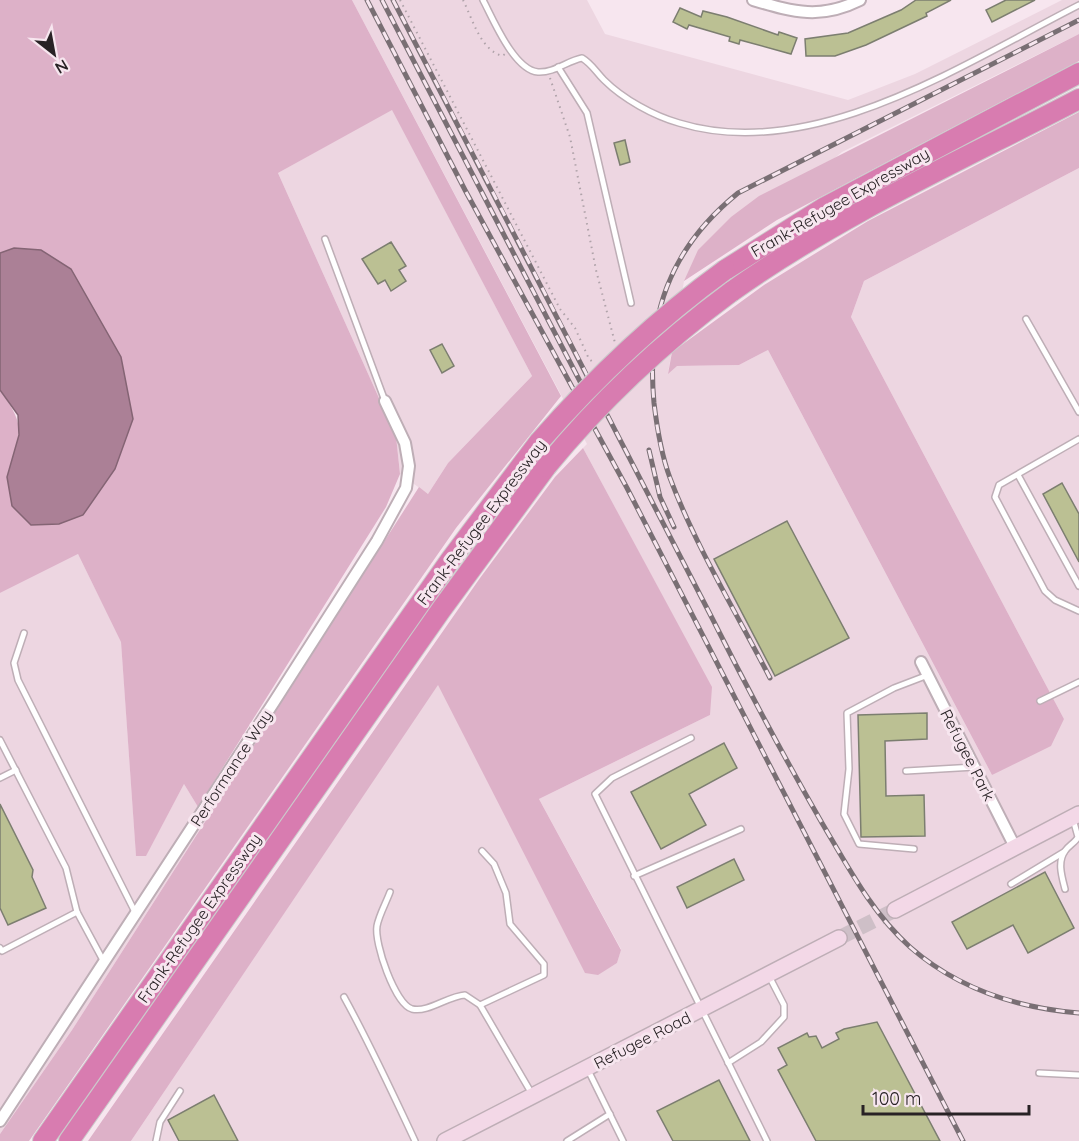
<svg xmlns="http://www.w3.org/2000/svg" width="1079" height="1141" viewBox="0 0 1079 1141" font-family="Quicksand,sans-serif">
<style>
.built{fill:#edd6e1}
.green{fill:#ddb1c8}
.water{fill:#ab8096;stroke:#846474;stroke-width:1.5}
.building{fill:#bbc093;stroke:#7c7e70;stroke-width:1.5}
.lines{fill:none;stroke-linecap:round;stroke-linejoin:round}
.secondary-tunnel{stroke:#cebfc7;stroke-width:15;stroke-dasharray:15 8;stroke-linecap:butt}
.service-casing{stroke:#beaeb6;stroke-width:8}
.minor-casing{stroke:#beaeb6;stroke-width:14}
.secondary-casing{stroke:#beaeb6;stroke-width:18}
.motorway-casing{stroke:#cbcacb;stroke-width:22}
.path{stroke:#b0a3aa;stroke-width:2;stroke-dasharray:1.5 4.5;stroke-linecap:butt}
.service{stroke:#fff;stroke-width:5}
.minor{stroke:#fff;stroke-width:10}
.secondary{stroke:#f3d8e7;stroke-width:15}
.motorway{stroke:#d87cb0;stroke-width:20}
.rail-casing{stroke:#796f74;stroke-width:5}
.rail{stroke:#f7e6ef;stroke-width:3;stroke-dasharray:9;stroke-linecap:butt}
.motorway-bridge-casing{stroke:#cbcacb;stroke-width:22;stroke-linecap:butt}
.motorway-bridge{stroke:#d87cb0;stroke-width:20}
.labels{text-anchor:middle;stroke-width:6;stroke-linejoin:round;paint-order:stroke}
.street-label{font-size:16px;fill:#282225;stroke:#f7e6ef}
</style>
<rect width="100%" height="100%" fill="#f7e6ef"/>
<!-- built -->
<g class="built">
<path d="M352,0H587L605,34L848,100L915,74L1062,0H1079V34L842,152L684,281L668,373L676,366L739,365L768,350L992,775L1064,719L851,317L864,281L1079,168V1141H131L438,684L585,972L598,974L617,963L621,949L539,799L710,715L693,653L583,448L587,444Z"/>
<path d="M392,109L532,376L448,463L428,494L400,474L396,436L278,173Z"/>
<path d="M78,554L121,641L136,855H146L184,784L206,820L72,1030L0,1134V593Z"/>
</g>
<!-- green -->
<g class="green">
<path d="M0,0H352L561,396L456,528L29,1141H0V1134L72,1030L419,487L428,494L448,463L532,376L392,110L278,173L396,436L400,474L386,507L198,807L184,784L146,856H136L121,642L78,554L0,593V390C28,429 20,433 7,477L31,525L14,248L0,253Z"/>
<path d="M1079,34V61L777,220L684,281L698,250L731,217L759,196Z"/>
<path d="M1079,112V168L864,281L851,317L1064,719L1051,746L992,775L768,350L739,365L677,366L668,374L672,352L764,285L868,221Z"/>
<path d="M583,448L712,687L710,715L539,799L621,950L617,963L598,975L585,973L438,685L131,1141H88L480,578L555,477Z"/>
</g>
<!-- water -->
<path class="water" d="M14,248L41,250L71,269L121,357L133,419L115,469L83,515L59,524L31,525L12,506L7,477L19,435L18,415L0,390V253Z"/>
<!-- building -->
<g class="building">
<path d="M916,0H951L926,13L927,16L866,45L835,56H806L805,39L848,33L901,10Z"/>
<path d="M1006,0H1035L992,22L986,10Z"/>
<path d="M680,8L701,17L703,11L727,17L778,35L779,32L797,38L791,54L740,40L739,44L729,41L730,37L689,25L687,29L673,22Z"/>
<path d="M625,140L630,162L620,165L614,143Z"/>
<path d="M391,242L406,266L399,270L406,281L391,291L385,280L378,284L362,259Z"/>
<path d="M442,344L454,366L442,373L430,350Z"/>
<path d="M1062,483L1079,514V562L1043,494Z"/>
<path d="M787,521L849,638L775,676L714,559Z"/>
<path d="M927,713V739L885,741L886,796L924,795L925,836L861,837L858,715Z"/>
<path d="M724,743L737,768L689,794L706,825L661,849L631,792Z"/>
<path d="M0,804L33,870L32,877L46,908L8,925L0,908Z"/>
<path d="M734,859L744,880L687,908L677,887Z"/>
<path d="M1045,872L1074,928L1028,953L1013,925L967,949L952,922Z"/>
<path d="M877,1022L940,1141H816L778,1070L787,1065L778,1048L807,1033L809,1037L816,1036L822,1048L839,1039L836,1033L844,1029Z"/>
<path d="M719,1080L750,1141H673L657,1111Z"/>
<path d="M214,1095L238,1141H179L168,1120Z"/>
</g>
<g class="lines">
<!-- secondary-tunnel -->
<path class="secondary-tunnel" d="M839,938L895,910"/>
<defs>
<g id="service">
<path d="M483,0C493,19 514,70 538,72C554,73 567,61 582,58C592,64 596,72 604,80C623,99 654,116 679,123C813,164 963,64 1079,5"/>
<path d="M558,67L587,113L631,303"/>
<path d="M325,239L385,401"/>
<path d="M1026,319L1079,412"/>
<path d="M1079,439L999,485L995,497L1045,591L1055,600L1079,611"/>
<path d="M1018,475L1079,586"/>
<path d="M24,633L14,663L18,680L136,914"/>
<path d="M1040,701L1079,682"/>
<path d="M691,738L612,778L595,794L767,1141"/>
<path d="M0,740L66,868L77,912L104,962"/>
<path d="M906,771L975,767"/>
<path d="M0,778L16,770"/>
<path d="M914,849L859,844L844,814L849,769L847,713L894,688L928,675"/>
<path d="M482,851L494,864L506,893L510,924L544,964V975L480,1005L532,1094"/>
<path d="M634,876L741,829"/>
<path d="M1011,884L1064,852"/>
<path d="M1065,889C1062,877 1057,862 1065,851C1069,845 1075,843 1078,837L1073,819"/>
<path d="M390,892C386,903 379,915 377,926C374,943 395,1004 412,1009C428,1013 448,996 465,995L480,1005"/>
<path d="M0,948L2,951L77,912"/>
<path d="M344,997C370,1044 392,1092 415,1141"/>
<path d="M728,1063L761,1042L784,1017V1005L769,976"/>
<path d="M588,1070L623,1141"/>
<path d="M1039,1073L1079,1075"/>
<path d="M156,1141L160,1122L180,1091"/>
<path d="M567,1141L610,1114"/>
</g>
<g id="minor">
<path d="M753,0C794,12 820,20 860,0"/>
<path d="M921,662L1015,847"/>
<path d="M0,1121L274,702L377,541L406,488L409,466L405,443L385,401"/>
</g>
<g id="secondary">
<path d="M895,910L1079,814"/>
<path d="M445,1141L839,938"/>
</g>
<g id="motorway">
<path d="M725,270L825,207L1079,73"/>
<path d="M731,292C839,215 962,160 1079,99"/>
<path d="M43,1141L451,559L539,442"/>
<path d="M69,1141L441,610L546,467"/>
</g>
</defs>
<!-- service casing -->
<use href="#service" class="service-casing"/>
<!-- minor casing -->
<use href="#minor" class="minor-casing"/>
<!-- secondary casing -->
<use href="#secondary" class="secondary-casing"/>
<!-- motorway casing -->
<use href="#motorway" class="motorway-casing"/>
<!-- path -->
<g class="path">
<path d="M400,0L560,309L575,328L589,359L593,362"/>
<path d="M463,0C473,20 480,49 502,56L505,54"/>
<path d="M550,78L570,137L596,270L615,343"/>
</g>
<!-- service -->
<use href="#service" class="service"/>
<!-- minor -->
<use href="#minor" class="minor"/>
<!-- secondary -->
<use href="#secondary" class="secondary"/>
<!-- motorway -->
<use href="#motorway" class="motorway"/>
<defs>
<g id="rail">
<path d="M367,0L465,190L627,488L963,1141"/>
<path d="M382,0L585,391"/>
<path d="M393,0C500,205 605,411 711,616C746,686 783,755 822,823C848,867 872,913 910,947C958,989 1018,1008 1079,1013"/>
<path d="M649,450L660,497L674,527"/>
<path d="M770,678C737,614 695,545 670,478C661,454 657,428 654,403C646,316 669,249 738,193L1079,20"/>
</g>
</defs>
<!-- rail casing -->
<use href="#rail" class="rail-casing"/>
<!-- rail -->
<use href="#rail" class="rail"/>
<defs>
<g id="motorway-bridge">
<path d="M539,442C595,378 656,320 725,270"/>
<path d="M546,467C601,400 662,343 731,292"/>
</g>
</defs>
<!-- motorway-bridge casing -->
<use href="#motorway-bridge" class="motorway-bridge-casing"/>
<!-- motorway-bridge -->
<use href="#motorway-bridge" class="motorway-bridge"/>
</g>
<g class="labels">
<!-- street labels -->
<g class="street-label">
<text transform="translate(840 202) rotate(-30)" y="6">Frank-Refugee Expressway</text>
<text transform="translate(481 522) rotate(-53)" y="6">Frank-Refugee Expressway</text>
<text transform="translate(968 755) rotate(63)" y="6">Refugee Park</text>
<text transform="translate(231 768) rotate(-57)" y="6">Performance Way</text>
<text transform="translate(199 918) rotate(-55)" y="6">Frank-Refugee Expressway</text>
<text transform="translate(642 1040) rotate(-27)" y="6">Refugee Road</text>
</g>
</g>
<!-- north arrow -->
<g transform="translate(54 54) rotate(149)" stroke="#f7e6ef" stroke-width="4.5" paint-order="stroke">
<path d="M0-4.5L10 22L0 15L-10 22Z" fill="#282225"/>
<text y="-9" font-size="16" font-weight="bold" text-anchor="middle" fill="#282225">N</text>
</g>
<!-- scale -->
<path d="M863 1105v9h166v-9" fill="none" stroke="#282225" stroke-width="3"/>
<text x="872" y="1105" font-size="18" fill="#282225" stroke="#f7e6ef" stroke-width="4.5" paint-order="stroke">100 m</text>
</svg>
